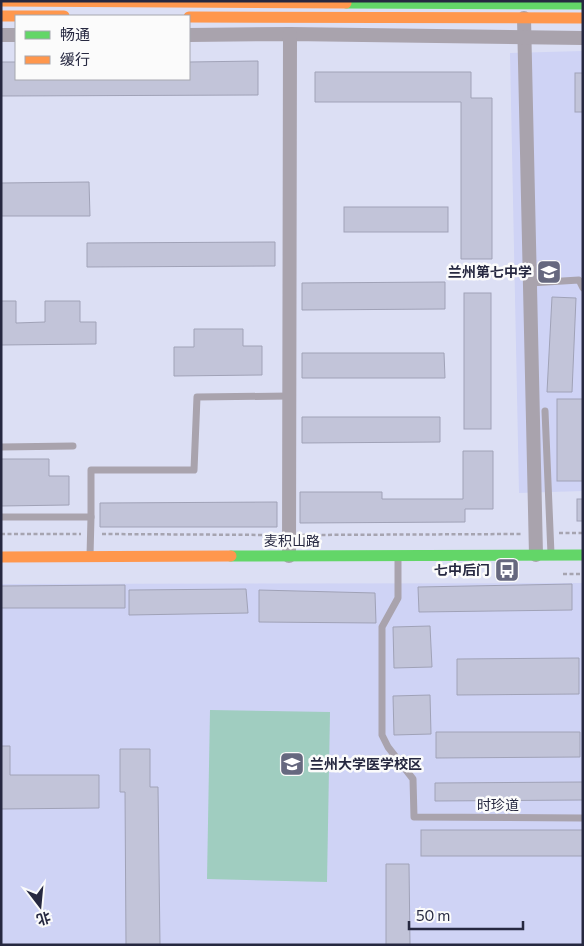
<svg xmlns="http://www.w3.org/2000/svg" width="584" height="946" viewBox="0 0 584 946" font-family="Commissioner,'Noto Sans SC',sans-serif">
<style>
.built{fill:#cfd3f5}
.green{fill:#a0cdc0}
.building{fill:#c2c4d9;stroke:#a0a2b7}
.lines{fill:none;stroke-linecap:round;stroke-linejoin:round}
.path{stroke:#a6a4b0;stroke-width:2.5;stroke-dasharray:4 2.5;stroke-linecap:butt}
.lane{stroke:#a9a3ad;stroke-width:7}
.street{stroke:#a9a3ad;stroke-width:14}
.fast{stroke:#63d668;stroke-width:11}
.slow{stroke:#ff974d;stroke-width:11}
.labels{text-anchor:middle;stroke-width:5;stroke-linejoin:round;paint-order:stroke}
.poi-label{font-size:14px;font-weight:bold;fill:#262840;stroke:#fbfbfb;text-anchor:end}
.street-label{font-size:14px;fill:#262840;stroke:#fbfbfb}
</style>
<rect width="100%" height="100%" fill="#dcdff4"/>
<!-- built -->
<g class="built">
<path d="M583,51V491L519,493L510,53Z"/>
<path d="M583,583V945H1V584Z"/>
</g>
<!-- green -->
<path class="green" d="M210,710L330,712L327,882L207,879Z"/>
<!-- building -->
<g class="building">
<path d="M258,61V95L1,96V62H16V79H189V62Z"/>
<path d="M315,72H471V98H492V259H461V102H315Z"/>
<rect x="575" y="73" width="8" height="39"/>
<path d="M89,182L90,216H1V183Z"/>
<rect x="344" y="207" width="104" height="25"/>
<path d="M275,242V266L87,267V243Z"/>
<path d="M445,282V309L302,310V283Z"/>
<rect x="464" y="293" width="27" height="136"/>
<path d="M552,297L576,298L572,392H547Z"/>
<path d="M1,301H16V323L45,322V301H80V322H96V344L1,345Z"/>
<path d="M194,329H243V346H262V375L174,376V347H194Z"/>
<path d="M302,353H444L445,378H302Z"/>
<rect x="557" y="399" width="26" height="82"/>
<path d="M302,417H440V442L302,443Z"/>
<path d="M463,451H493V509H465V522L300,523V492H382V499H463Z"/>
<path d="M1,459H49V476H69V505L1,506Z"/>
<rect x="577" y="499" width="6" height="22"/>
<path d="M277,502V527H100V503Z"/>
<path d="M572,584V610L419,612L418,587Z"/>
<path d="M125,585V608H1V586Z"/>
<path d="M246,589L248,613L129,615V590Z"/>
<path d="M259,590L375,593L376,623L259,622Z"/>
<path d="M430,626L432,667L394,668L393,627Z"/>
<path d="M579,658V694L457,695V659Z"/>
<path d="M430,695L431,734L394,735L393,696Z"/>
<path d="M436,732H580V757L436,758Z"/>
<path d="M1,746H10V775H99V808L1,809Z"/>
<path d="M120,749H150V787H158L160,945H126L125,792H120Z"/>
<path d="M583,782V800L435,801V783Z"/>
<rect x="421" y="830" width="162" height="26"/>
<path d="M386,864H409L410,945H386Z"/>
</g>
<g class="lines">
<!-- path -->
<g class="path">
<path d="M559,533H583"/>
<path d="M1,534H81"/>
<path d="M102,534L276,535"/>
<path d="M302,535L521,534"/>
<path d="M563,574H583"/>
</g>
<!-- lane -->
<g class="lane">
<path d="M530,283L579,280L583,288"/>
<path d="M545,411L551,554"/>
<path d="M1,447L73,446"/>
<path d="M1,517H91V470H194L197,397L289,396"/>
<path d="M90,556L91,517"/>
<path d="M398,557V598L382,627V735L388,747L413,779L414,817L583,818"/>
</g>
<!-- street -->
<g class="street">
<path d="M524,18L536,555"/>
<path d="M1,35H16"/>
<path d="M189,35L290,34L583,38"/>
<path d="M289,556L290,34"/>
</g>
<!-- fast -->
<g class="fast">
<path d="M346,3L583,4"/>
<path d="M231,556L583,555"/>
</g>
<!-- slow -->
<g class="slow">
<path d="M1,1L346,3"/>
<path d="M1,16H64"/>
<path d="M189,17L583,18"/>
<path d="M1,557L231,556"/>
</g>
</g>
<!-- icons -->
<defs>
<symbol id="school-square" viewBox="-11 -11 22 22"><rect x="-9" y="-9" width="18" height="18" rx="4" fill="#66687f" stroke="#fbfbfb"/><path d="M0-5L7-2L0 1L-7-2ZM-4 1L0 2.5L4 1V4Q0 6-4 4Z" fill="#fff"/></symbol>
<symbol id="bus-square" viewBox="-11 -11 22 22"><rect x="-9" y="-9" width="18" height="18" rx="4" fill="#66687f" stroke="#fbfbfb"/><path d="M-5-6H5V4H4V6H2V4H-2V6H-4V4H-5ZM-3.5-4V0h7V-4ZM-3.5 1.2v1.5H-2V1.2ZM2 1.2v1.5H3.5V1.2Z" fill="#fff"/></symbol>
<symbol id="university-square" viewBox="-11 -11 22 22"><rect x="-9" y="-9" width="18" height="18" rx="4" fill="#66687f" stroke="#fbfbfb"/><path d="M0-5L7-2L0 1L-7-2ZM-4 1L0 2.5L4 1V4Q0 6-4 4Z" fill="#fff"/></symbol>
</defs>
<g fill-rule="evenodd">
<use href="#school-square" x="535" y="258" width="28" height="28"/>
<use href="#bus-square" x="493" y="556" width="28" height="28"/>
<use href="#university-square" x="278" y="750" width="28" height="28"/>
</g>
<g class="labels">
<!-- poi labels -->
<g class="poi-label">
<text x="532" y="277">兰州第七中学</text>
<text x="490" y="575">七中后门</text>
<text x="310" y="769" text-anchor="start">兰州大学医学校区</text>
</g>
<!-- street labels -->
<g class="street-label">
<text x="292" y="546">麦积山路</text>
<text x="498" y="810">时珍道</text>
</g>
</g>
<!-- border -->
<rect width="584" height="946" fill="none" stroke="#262840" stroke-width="5"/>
<!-- legend -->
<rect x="15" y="15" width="175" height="65" fill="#fbfbfb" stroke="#a6a7b0"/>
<rect x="25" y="31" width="25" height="8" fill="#63d668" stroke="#a6a7b0"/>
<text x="60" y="40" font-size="15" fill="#262840">畅通</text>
<rect x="25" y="56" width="25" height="8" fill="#ff974d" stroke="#a6a7b0"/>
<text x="60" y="65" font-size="15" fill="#262840">缓行</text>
<!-- north arrow -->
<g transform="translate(40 906) rotate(164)" stroke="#fbfbfb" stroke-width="4" paint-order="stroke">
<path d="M0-4L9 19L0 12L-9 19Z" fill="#262840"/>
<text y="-8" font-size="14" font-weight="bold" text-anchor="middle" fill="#262840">北</text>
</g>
<!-- scale -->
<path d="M409 921v8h114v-8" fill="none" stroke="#262840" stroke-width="2.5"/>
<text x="416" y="921" font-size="15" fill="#262840" stroke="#fbfbfb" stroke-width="4" paint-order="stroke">50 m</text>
</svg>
